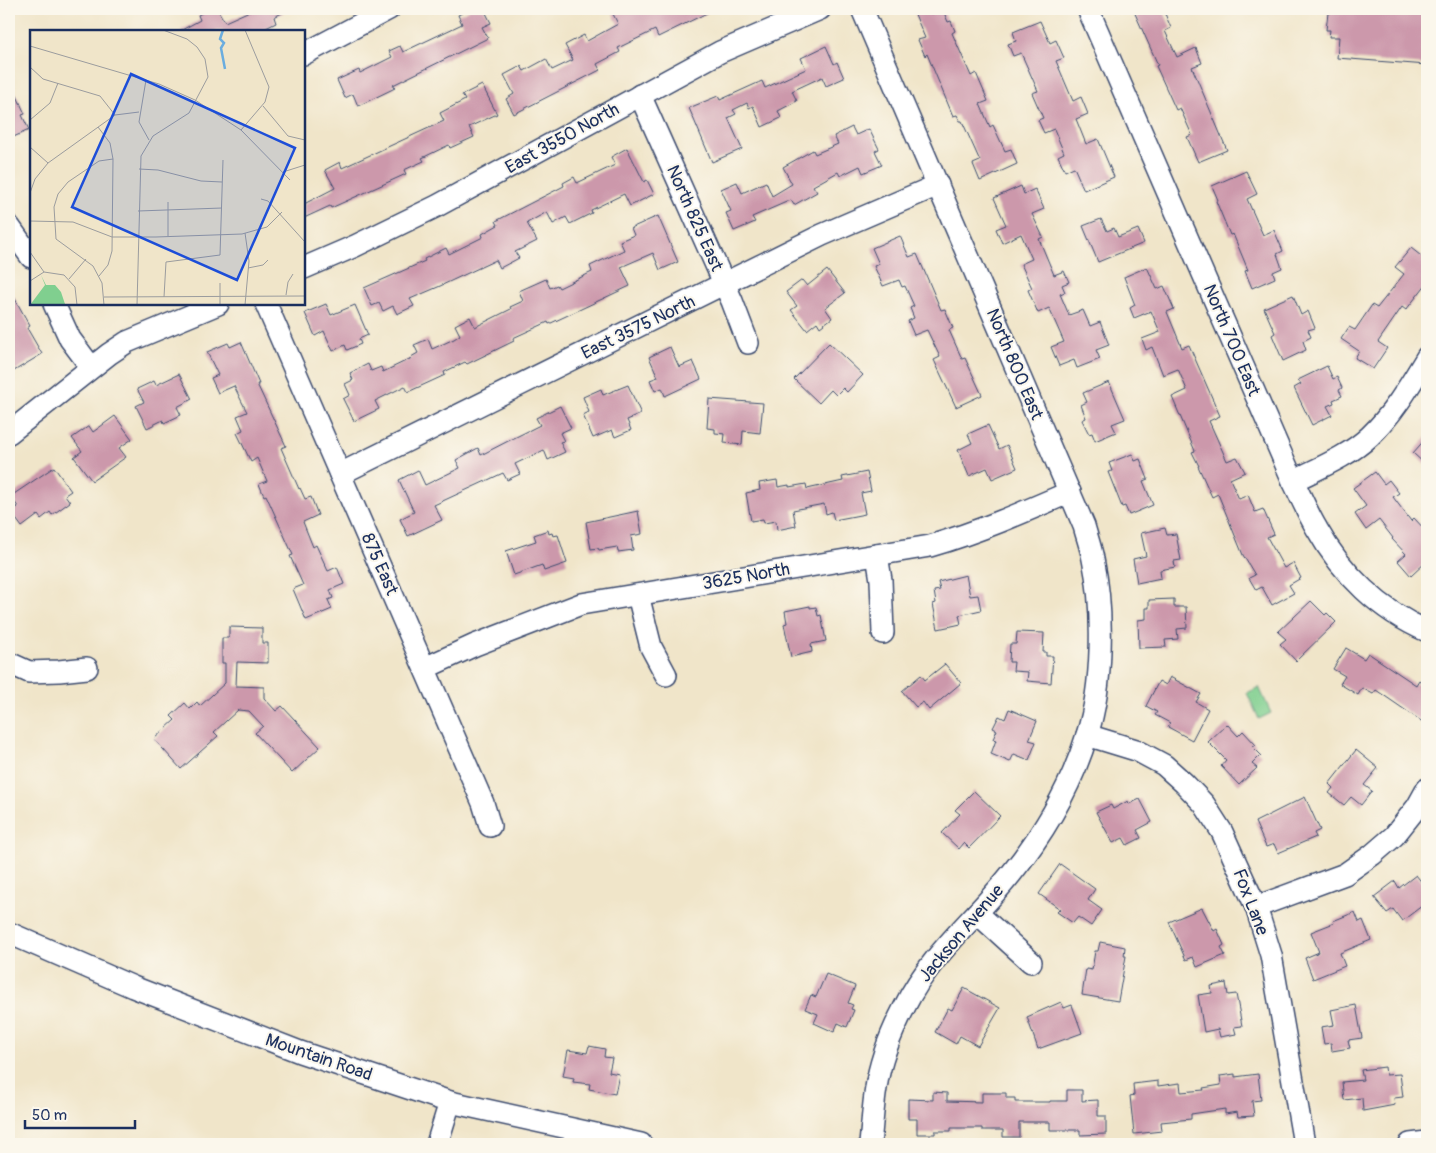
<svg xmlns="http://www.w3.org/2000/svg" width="1436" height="1153" viewBox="0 0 1436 1153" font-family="Pangolin,sans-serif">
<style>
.green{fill:#80cf8f;stroke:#4e7f76}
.building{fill:#cc98ab}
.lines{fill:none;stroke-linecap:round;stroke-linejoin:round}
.minor-casing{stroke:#3b4a6e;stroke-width:24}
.minor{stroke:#fff;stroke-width:21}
.labels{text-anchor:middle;stroke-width:4;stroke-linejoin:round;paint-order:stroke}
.street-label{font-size:18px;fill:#1b2f5e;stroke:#fbf7ec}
.inset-river{fill:none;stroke:#6baddf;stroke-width:2.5}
.inset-road{fill:none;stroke:#9b9c9e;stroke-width:1}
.view{fill:#1d4ed8;fill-opacity:0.15;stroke:#1d4ed8;stroke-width:2.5}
.inset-edge{fill:none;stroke:#1b2f5e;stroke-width:2.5}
</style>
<rect width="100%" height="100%" fill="#fbf7ec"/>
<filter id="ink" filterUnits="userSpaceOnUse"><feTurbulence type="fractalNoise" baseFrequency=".02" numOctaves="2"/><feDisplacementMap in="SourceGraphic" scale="10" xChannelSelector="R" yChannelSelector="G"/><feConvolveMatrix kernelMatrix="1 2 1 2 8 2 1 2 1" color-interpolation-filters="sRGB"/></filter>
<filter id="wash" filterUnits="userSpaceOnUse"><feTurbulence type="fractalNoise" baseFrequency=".0096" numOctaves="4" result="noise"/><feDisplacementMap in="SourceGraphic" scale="20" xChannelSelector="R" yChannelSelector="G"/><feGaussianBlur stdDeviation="1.12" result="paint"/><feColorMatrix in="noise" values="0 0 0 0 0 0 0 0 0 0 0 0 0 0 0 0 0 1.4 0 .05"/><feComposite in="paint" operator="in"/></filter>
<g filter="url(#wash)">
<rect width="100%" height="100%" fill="#f0e5c9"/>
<!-- green -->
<path class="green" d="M1259,687L1271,713L1259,719L1247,693Z"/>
<g id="blocks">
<!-- building -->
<g class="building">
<path d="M209,9H217L225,22L254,9H290L274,17L276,23L260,31H180L200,20L198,15Z"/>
<path d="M470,9H484L491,23L482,27L488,38L393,85L395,88L358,106L353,94L345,98L337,80L359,70L360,73L392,57L389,51L400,46L403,52L462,24L458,15Z"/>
<path d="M623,9H715L658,37L655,30L618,48L620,52L597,64L600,70L514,114L506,99L514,94L504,75L521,66L524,71L546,59L552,70L573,60L565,45L584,35L587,41L618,24L613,14Z"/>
<path d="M922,9H930L932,14L943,10L948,22L951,21L955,31L952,33L971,76L976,73L988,101L980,104L990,127L993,125L1005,151L1011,149L1017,164L980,181L973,164L980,161L962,121H960L957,115L953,116L927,54L925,56L918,40L925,38L914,12Z"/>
<path d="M1133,9H1163L1171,28L1165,31L1177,57L1196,48L1202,63L1192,67L1227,150L1198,162L1187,137L1192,135L1180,108L1176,110L1156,66L1158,65Z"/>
<path d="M1332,9H1427V65L1337,58L1339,37H1329L1330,30H1326L1328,13H1331Z"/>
<path d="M1040,21L1050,43L1056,40L1064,58L1056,61L1073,101L1081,97L1088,114L1076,119L1086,144L1098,139L1114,177L1084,190L1074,167L1065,171L1058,156L1064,153L1054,129L1044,133L1038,120L1043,118L1032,93L1038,91L1021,53L1013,56L1008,44L1016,41L1013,32Z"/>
<path d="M826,46L834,64L837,62L844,78L826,86L822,77L792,91L797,101L778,111L781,118L762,127L753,106L749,108L747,103L733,110L736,114L728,118L742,149L712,162L689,108L718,96L720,100L762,81L765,88L806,69L801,58Z"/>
<path d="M9,78L25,114L22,115L29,130L9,139Z"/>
<path d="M482,85L497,114L469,127L474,137L450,148L449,145L422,158L424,161L404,170L406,174L331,208L330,206L304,218V204L335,188L325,170L340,162L342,168L444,121L440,113L465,100L462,95Z"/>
<path d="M852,127L856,135L869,129L879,149L875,151L882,165L863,173L860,166L840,176L838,172L813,186L817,192L794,205L791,200L752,217L755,222L734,231L726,213L731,211L721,189L737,182L742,193L766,182L772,196L792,184L783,167L813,150L815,154L838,144L834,136Z"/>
<path d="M627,148L644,182L647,180L654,194L630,206L624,194L591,210L592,213L570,224L566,217L553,224L547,212L527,223L537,241L515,252L519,258L500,268L496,260L438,287L410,299L414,306L397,314L393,306L383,311L379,303L372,306L364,288L425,261L424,259L446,248L449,254L483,237L482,234L498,225L496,221L564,186L563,183L574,177L577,183L615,165L611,157Z"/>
<path d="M1246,171L1257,194L1247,199L1263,235L1274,230L1283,251L1277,254L1282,268L1273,272L1275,278L1252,288L1245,271L1248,270L1233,234L1230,235L1216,201L1218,200L1212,186Z"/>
<path d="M1021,186L1024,194L1035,189L1044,209L1032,214L1043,237L1039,239L1054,275L1064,271L1069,282L1062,285L1065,292L1060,294L1069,315L1083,310L1090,326L1100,322L1109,345L1096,350L1100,359L1077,368L1074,360L1059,366L1051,347L1064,342L1049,308L1038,313L1028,290L1032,288L1021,264L1032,259L1021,234L1002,243L996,229L1006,225L994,198Z"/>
<path d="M658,216L678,262L660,270L653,253L621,267L630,286L549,324L548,322L513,338L514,341L467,364L465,362L444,372L445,375L408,392L405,386L375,401L379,409L354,421L343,399L350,395L345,384L353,380L350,373L368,364L371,371L381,367L383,372L412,358L411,357L418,353L414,345L428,339L432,349L454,339L460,335L455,325L470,317L475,327L511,309L510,307L523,301L519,291L546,279L550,288L557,285L559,288L592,272L590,266L624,250L620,241L634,235L631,228Z"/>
<path d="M1101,219L1107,231L1114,228L1118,237L1138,229L1144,243L1098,262L1083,226Z"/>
<path d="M900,236L909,257L917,254L941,310L945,309L953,328L949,330L962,359L965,358L982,395L956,407L934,360L940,357L927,330L914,335L908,321L914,318L910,308L914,306L905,286L902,287L899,280L883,286L874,266L879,264L872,248Z"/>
<path d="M1411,248L1425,259L1423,262L1427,266V283L1406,310L1402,307L1378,342L1387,348L1373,369L1355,358L1359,351L1341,339L1349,327L1355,330L1372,305L1377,308L1404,274L1395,267Z"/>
<path d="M1147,267L1157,289L1164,286L1174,309L1167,312L1182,348L1189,345L1220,416L1209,421L1227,461L1237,457L1245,472L1230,479L1239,499L1248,495L1255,512L1263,509L1274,534L1267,537L1284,568L1293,563L1301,578L1289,585L1294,593L1272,605L1262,587L1256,590L1249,578L1255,575L1243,555L1218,494L1212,497L1198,466H1199L1192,452L1195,451L1172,397L1187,390L1178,369L1163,375L1152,347L1146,350L1142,339L1160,332L1151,311L1134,318L1130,308L1135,305L1124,277Z"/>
<path d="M827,270L845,293L825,308L832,318L820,327L817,322L807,330L791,310L797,306L786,292L802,280L807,286Z"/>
<path d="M9,288L30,326L27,328L42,354L9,374Z"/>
<path d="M1293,295L1301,315L1308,311L1315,328L1308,330L1311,337L1303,341L1306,350L1283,361L1272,335L1275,333L1264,308Z"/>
<path d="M326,304L331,315L355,305L368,335L359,339L361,344L347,350L345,345L333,351L324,331L315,336L305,313Z"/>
<path d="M241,342L259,384H257L286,446L281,448L299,489L300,488L305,499L311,497L318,515L303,522L313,547L316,545L328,571L337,567L344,584L330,590L333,598L328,600L332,609L306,620L293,589L303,585L290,556L293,555L266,495L264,496L259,484L267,481L257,458L251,462L237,433L243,430L237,416L247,412L234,386L218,393L211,378L218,375L207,352L228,343L230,347Z"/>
<path d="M829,343L863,375L847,392L843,388L836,395L831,390L819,403L794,379Z"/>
<path d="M670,347L679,367L693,361L701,379L665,396L662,388L655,391L650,380L658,377L649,357Z"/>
<path d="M1327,366L1333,379L1337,377L1342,388L1339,390L1342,396L1333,400L1334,403L1327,406L1332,415L1312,425L1294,388L1301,384L1298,380Z"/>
<path d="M179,374L192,399L177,407L181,415L164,423L163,420L147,428L136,406L144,402L137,389L154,381L156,385Z"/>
<path d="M1109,382L1125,419L1112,424L1116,432L1095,441L1092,433L1089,434L1082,420L1086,418L1081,405L1087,402L1083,393Z"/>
<path d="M628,385L641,414L627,420L631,430L615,437L612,430L593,438L583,415L589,412L583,397L601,389L603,395Z"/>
<path d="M709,399L763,403L760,433L743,431L742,445L724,443L725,434L715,433V429L707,428Z"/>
<path d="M560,406L571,428L560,433L564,441L560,442L565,452L548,460L544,450L515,464L520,474L507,480L503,473L434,505L442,520L408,536L400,519L414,512L399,480L418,470L425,485L460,468L456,460L478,448L481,455L516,437L540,425L536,418Z"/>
<path d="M115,416L132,439L119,448L126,457L92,481L74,457L82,451L72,438L89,426L93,432Z"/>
<path d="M988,425L999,449L1007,445L1017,468L992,479L987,468L969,476L958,450L972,443L968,434Z"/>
<path d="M1427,437V466L1413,453Z"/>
<path d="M1132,454L1135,461L1140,459L1148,479L1143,481L1153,505L1129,515L1125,506L1122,507L1108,472L1112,471L1109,463Z"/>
<path d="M54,467L71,491L65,495L70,502L52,515L50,512L41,519L38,515L22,527L11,512L18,507L11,496Z"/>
<path d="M867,472L871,491L861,493L865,514L834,520L832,512L826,514L824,504L793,510L796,526L777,530L776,521L764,523L763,519L751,521L746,493L760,490L759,483L777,480L778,487L789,485V487L806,484L807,489L843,481L842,477Z"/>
<path d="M1375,472L1384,484L1389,480L1399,493L1393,497L1411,521L1414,518L1427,532V561L1411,576L1398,561L1406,554L1392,539L1393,538L1379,520L1366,530L1355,514L1366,506L1353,488Z"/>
<path d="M638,511L642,534L631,536L633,550L618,552L617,547L599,550L598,548L591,549L586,522Z"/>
<path d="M1165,528L1167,535L1176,534L1181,560L1174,561L1175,567L1160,570L1161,578L1137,583L1133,559L1146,556L1141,533Z"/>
<path d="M548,530L549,534L552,533L553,536L558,535L567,563L544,571L542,565L514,575L506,551L536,541L534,535Z"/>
<path d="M966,575L970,596L978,595L981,610L959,615L961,624L938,629L933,604L936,603L934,591L940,590L938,582Z"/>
<path d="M1174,599V607H1186L1187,628L1177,629L1178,639L1165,640L1166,647L1139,648L1138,620L1146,619V608H1149V600Z"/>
<path d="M1311,601L1325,615L1327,613L1336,622L1296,661L1280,644L1286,639L1278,632Z"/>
<path d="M810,606V608L816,607L818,616L821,615L826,641L811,644L812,652L791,657L784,624L787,623L785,611Z"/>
<path d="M229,627L262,628V643H268V663L237,662L236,686L264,687V698L276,711L282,706L320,747L292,773L255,733L263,726L249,711L238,710L214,732L218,736L181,769L154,739L175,720L171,716L185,703L190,709L197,702L200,706L225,683V663H222V638H229Z"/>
<path d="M1017,632L1044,633L1043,652H1046V656H1053L1051,683L1027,681L1028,672L1013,671L1014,662H1009L1010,644H1016Z"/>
<path d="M1346,648L1364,659L1368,653L1416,685L1419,680L1427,686V725L1376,690L1373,694L1362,688L1358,695L1340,684L1345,676L1333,669Z"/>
<path d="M945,664L961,683L929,710L923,702L916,707L902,691L921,675L925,680Z"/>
<path d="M1170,677L1201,694L1196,702L1208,709L1192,740L1168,727L1170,723L1155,715L1157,712L1146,706L1159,681L1166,685Z"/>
<path d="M1009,709L1037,721L1029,740L1036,742L1029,760L1014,754L1010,762L991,754L996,740L993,739L997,730L993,728L999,716L1005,719Z"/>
<path d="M1227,724L1238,736L1243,731L1256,745L1253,747L1261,755L1252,764L1257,768L1239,785L1221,766L1226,760L1208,742Z"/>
<path d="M1356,750L1378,768L1364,785L1372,791L1361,805L1351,797L1344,805L1329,793L1333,788L1329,784Z"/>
<path d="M974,791L1000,816L969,848L964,843L959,849L942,833L960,814L955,810Z"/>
<path d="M1305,797L1320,830L1314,833L1316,837L1278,853L1274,844L1266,847L1255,822Z"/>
<path d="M1140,799L1152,822L1137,830L1141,838L1127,845L1123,838L1113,843L1096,812L1111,805L1113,809L1128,801L1129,804Z"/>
<path d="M1060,864L1095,889L1088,900L1102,910L1091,926L1078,917L1073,923L1057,912L1060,909L1039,894Z"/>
<path d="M1416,875L1427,889V902L1402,921L1393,909L1387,913L1374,897L1395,881L1399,888Z"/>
<path d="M1202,908L1214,931L1217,929L1224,945L1221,947L1225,955L1197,967L1193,957L1186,960L1169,922Z"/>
<path d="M1355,912L1359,922L1363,920L1371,940L1340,953L1345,966L1313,979L1305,958L1319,952L1311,932L1334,923L1333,921Z"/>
<path d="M1100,942L1125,947L1124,956H1126L1118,1001L1082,995L1086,969L1092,970L1095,951H1098Z"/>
<path d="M826,974L855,986L848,1003L853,1005L851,1009L854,1010L847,1027L838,1023L834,1032L814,1023L818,1014L805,1009L811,995L816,997Z"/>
<path d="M1226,983L1228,995L1236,994L1242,1026L1234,1027L1236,1034L1220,1037L1218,1029L1204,1032L1198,995L1212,993L1211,986Z"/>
<path d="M964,988L1000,1008L978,1046L960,1036L956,1044L935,1032L948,1008L952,1010Z"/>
<path d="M1061,1002L1064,1008L1072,1005L1082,1033L1038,1049L1027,1017Z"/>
<path d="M1356,1005L1362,1038L1348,1040L1350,1048L1332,1051L1331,1043L1324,1044L1321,1027L1334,1025L1331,1010Z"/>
<path d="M589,1046L605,1049L604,1057L612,1058L609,1072L619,1074L615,1094L589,1089L590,1084L573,1082L574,1078L563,1076L568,1050L587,1053Z"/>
<path d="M1385,1067L1386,1075L1400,1074L1403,1097L1394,1098L1395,1105L1363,1111L1362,1098L1344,1100L1342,1082L1363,1080L1361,1070Z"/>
<path d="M1235,1074V1077L1258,1074L1261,1100L1252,1101L1254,1116L1238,1117L1237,1112L1225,1114V1109L1191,1114V1119L1161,1122L1162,1131L1134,1134L1130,1096L1134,1095L1133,1084L1158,1081V1086L1180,1083L1181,1092L1204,1090L1203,1088L1221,1085L1220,1076Z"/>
<path d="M1067,1090H1082V1101L1098,1100V1116H1106V1134L1080,1135V1130H1050V1122H1019V1137H1003V1130H982V1128H951V1131H935V1134H917V1119H908V1099L933,1100V1092L947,1093V1101L982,1102V1093H1006V1098H1015V1102H1050V1101H1067Z"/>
</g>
</g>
</g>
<g filter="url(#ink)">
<use href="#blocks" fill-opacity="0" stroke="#3b4a6e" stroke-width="1"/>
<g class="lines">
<defs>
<g id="minor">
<path d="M862,9L1084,526C1087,537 1091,548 1093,559C1104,610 1103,686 1087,735C1072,785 1044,833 1011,874C976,918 930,955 905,1006C892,1031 880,1060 876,1088C873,1106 872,1126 870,1144"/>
<path d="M1088,9L1293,481C1301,497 1308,514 1317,529C1342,574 1380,611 1427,631"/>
<path d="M304,54L389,9"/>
<path d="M640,95L732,301L748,343"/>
<path d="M9,226L31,257"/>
<path d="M304,268L355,246L437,206L720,52L820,9"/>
<path d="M54,304L70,339L91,367"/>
<path d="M266,304L483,803L490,826"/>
<path d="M9,433L109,354L127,342L218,304"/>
<path d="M340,474L822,235L938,185"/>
<path d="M1293,481C1319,468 1349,456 1370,436C1394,413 1410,385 1427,357"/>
<path d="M877,555L881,580L883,633"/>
<path d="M638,595L651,647L666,675"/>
<path d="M9,663L29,672L59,671L87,668"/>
<path d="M425,668L475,645L581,604L930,546C978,532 1024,512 1070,492"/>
<path d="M1087,735L1136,750L1164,765L1184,783L1204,804L1222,832L1256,907L1271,955L1304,1144"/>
<path d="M1256,907L1345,874L1372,855L1394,836L1417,807L1427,789"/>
<path d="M977,913L1031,962"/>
<path d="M9,933L133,987L300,1052L450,1102L641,1144"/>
<path d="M437,1144L450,1102"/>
<path d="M1410,1144L1427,1142"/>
</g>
</defs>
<!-- minor casing -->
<use href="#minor" class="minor-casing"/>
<!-- minor -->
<use href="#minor" class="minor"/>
</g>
</g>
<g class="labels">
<!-- street labels -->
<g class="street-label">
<text transform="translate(562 138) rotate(-29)" y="6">East 3550 North</text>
<text transform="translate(695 218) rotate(66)" y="6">North 825 East</text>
<text transform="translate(638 327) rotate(-26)" y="6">East 3575 North</text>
<text transform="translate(1232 340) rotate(67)" y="6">North 700 East</text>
<text transform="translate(1015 364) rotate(67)" y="6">North 800 East</text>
<text transform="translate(380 564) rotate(66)" y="6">875 East</text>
<text transform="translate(746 576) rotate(-10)" y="6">3625 North</text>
<text transform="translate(1251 902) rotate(69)" y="6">Fox Lane</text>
<text transform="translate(961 933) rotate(-50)" y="6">Jackson Avenue</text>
<text transform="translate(319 1057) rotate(19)" y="6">Mountain Road</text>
</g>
</g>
<!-- overview -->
<g transform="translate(30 30)">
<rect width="275" height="275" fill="#f0e5c9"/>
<path d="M11,245L16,255H25L31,262L35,274L0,275L15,255Z" fill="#80cf8f"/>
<path class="inset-river" d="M193,0L190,9L194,13L191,18L195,39"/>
<path class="inset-road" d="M0,16L129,54L165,70L211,100L260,150M0,37L13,49L70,66L85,85M116,50L109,92L119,110M233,76L258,106L275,110M0,90L20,73L28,53M68,97L80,113L83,129L82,221L78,235L69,246M211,100L235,72L239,57L215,0M0,117L18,133M109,139L128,140L171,151L192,152M253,142L275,135M0,163L5,149L18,133L85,85L109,82M231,169L238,171L275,212M108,181L192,178M0,191L43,192L82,207H126L212,204L237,197L252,182M215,203L219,231L215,275M138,206V172M0,222L14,242M218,238L233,235L238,230M39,249L56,229M0,251L14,242L34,245L45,257L47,275M190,253V275M256,265L258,252L263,244M74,267L275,266M134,267L136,232L190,225L193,130M74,275L72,253L63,236L26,209L24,177L28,164L38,152L69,131L83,129M107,275L111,126L123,106L159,83L178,47L175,29L167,17L157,9L133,0"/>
<path class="view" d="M101,44L265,118L207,250L42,177Z"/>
<rect width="275" height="275" class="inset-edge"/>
</g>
<!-- margin -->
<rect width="1436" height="1153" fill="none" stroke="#fbf7ec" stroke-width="30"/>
<!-- scale -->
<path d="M25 1120v8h110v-8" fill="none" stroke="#1b2f5e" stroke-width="2.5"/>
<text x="32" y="1120" font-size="15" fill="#1b2f5e" stroke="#fbf7ec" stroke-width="4" paint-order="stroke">50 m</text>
</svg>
